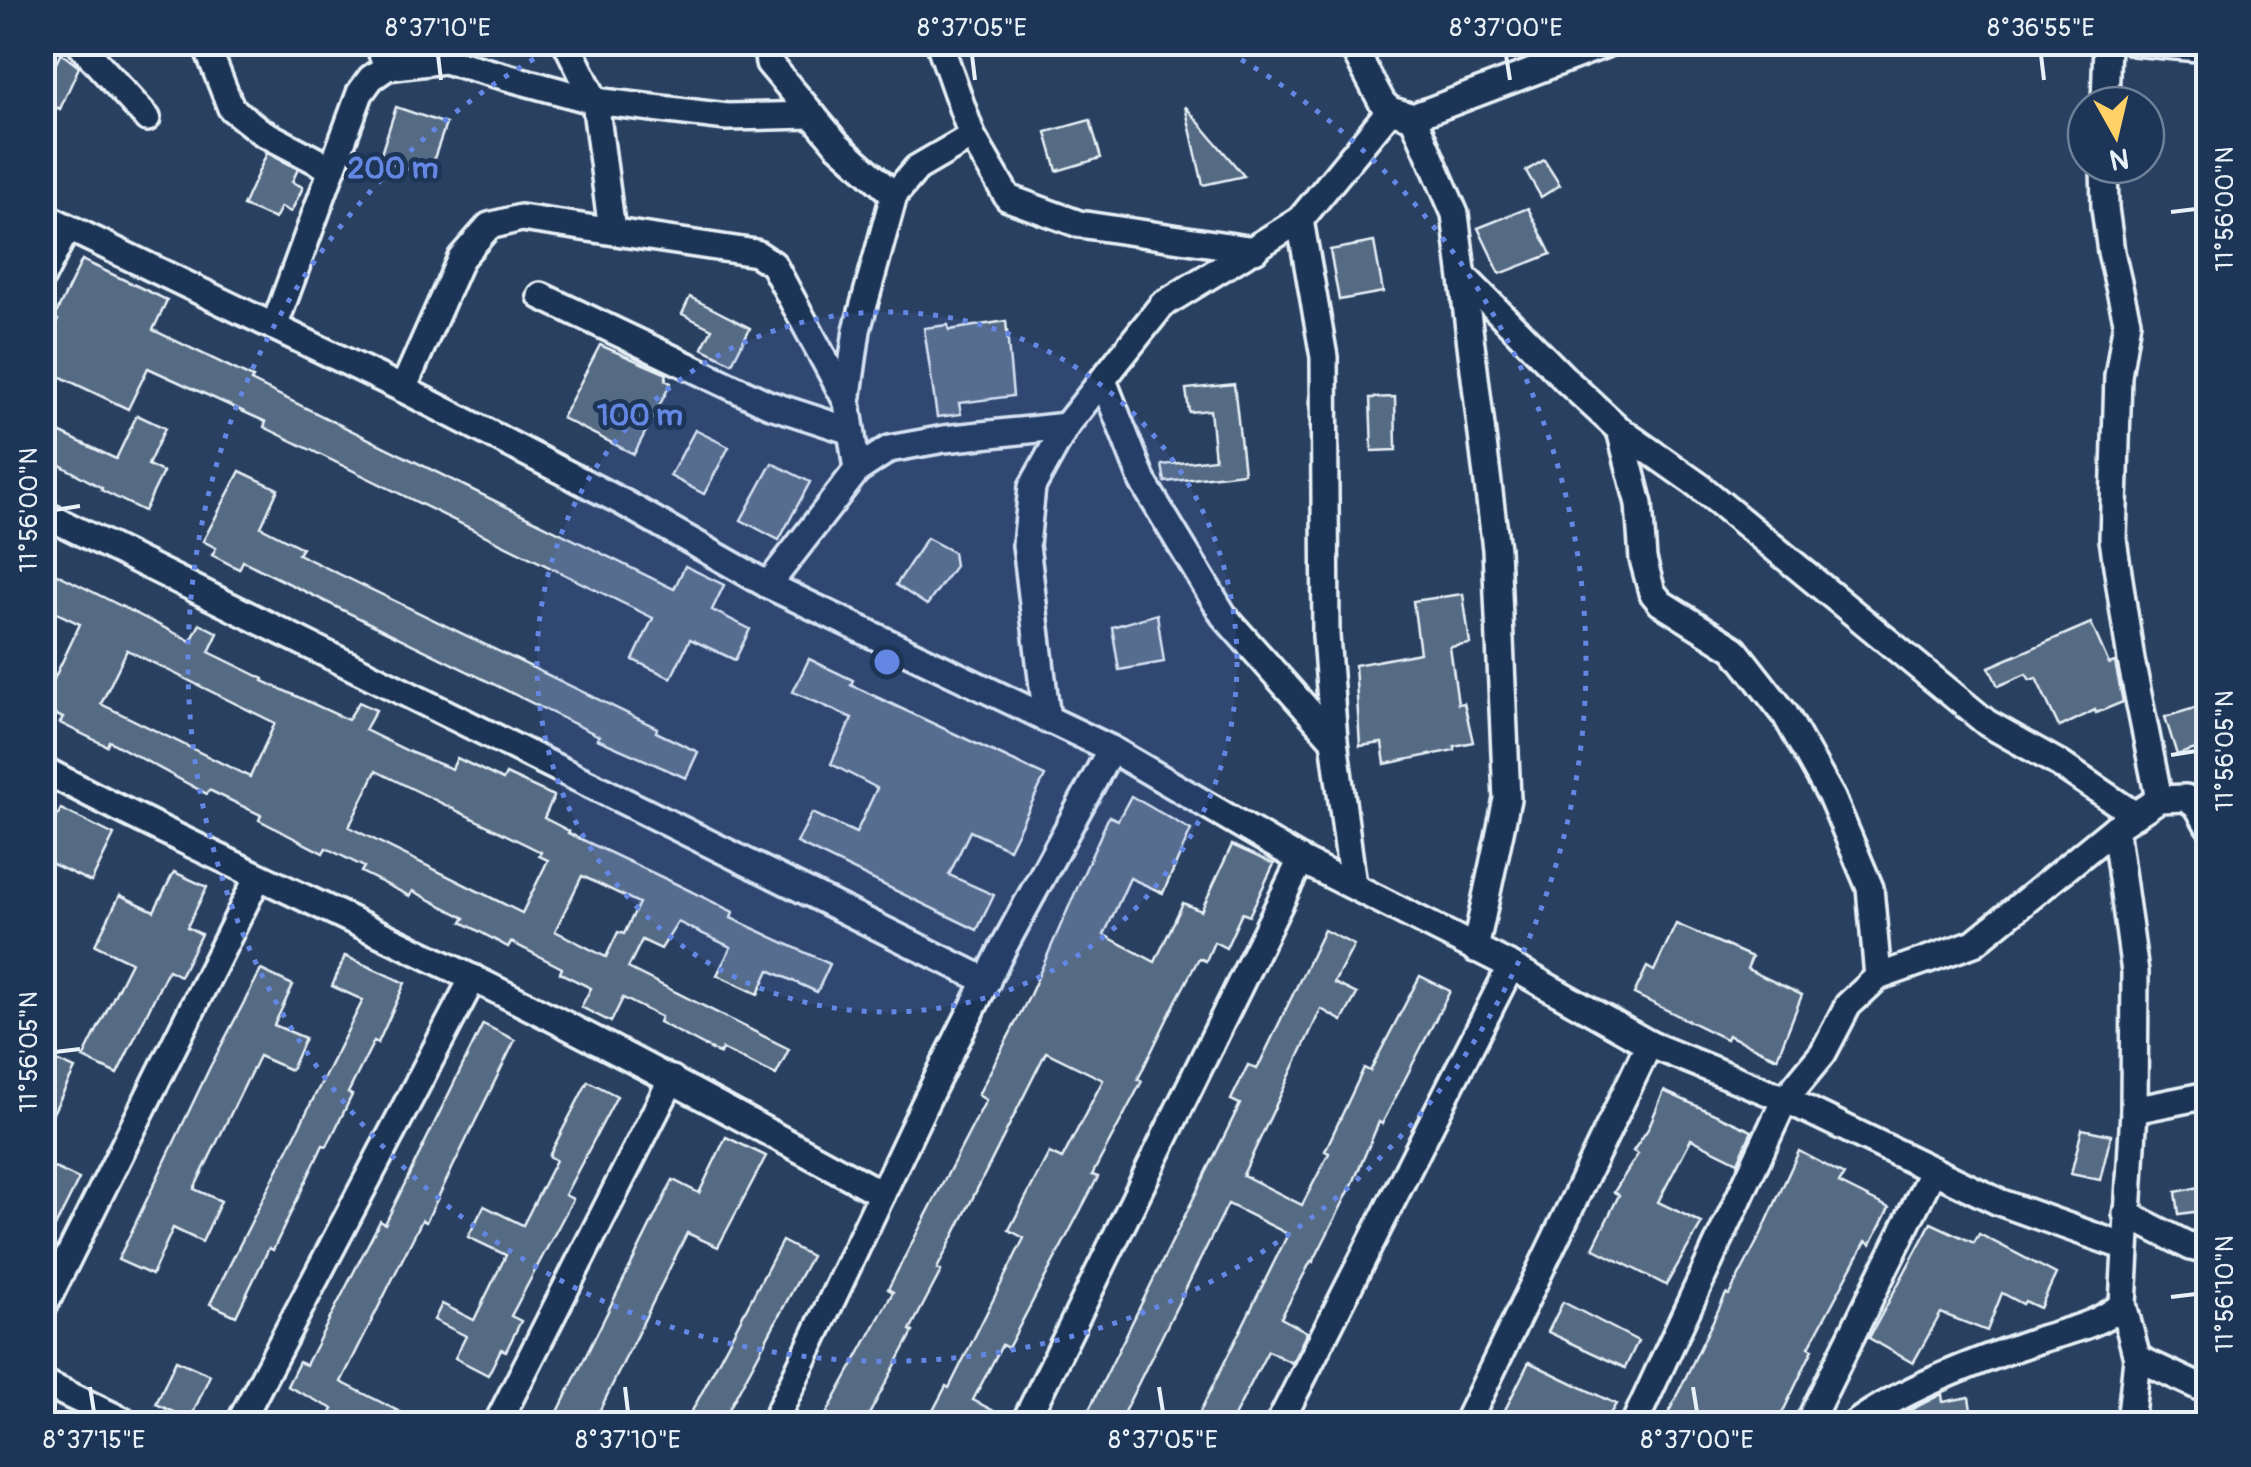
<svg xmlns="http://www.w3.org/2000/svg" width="2251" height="1467" viewBox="0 0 2251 1467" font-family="Pangolin,sans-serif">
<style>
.building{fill:#556a83;stroke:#e8f1f8;stroke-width:2.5;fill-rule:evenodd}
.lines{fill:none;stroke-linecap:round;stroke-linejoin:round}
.minor-casing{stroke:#e8f1f8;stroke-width:32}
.minor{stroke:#1d3557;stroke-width:25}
.ticks{fill:none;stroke:#e8f1f8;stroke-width:4}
.ring{fill:none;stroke:#6487e3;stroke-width:5;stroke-dasharray:5 10}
.centre{fill:#6487e3;stroke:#1d3557;stroke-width:5}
.ring-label{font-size:30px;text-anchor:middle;font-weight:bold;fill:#6487e3;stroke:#1d3557;stroke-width:9;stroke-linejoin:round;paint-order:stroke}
.neatline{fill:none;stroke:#e8f1f8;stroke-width:4}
.ticks-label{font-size:25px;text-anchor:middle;fill:#e8f1f8}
</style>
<rect width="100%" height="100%" fill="#294061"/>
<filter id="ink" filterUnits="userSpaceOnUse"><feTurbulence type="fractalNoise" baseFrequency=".01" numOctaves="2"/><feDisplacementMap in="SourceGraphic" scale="20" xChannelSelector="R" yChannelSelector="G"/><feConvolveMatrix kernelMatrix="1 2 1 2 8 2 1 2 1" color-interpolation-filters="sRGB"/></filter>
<g filter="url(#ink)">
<!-- building -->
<g class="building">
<path d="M61,53L79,67L60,109L42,101V60L54,67Z"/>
<path d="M1185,106L1244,176L1203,185Z"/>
<path d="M396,107L446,124L428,176L379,160Z"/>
<path d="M1090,120L1101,158L1057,171L1046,132Z"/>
<path d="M267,153L298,169L292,182L303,187L291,212L281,207L275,219L243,206Z"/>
<path d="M1544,160L1560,185L1541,197L1526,171Z"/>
<path d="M1528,208L1551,254L1500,274L1478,228Z"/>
<path d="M1374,242L1383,292L1339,300L1330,250Z"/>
<path d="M82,260L167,300L153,330L253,378L251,381L674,589L685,566L724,585L712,610L750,629L735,660L690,639L671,678L633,660L653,618L264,427L266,422L148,368L128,409L42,368V352L58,320L54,318Z"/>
<path d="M690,297L750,328L732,363L702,348L712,329L682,314Z"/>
<path d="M1006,321L1013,396L959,403L961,414L937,417L924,328L948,325L949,330Z"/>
<path d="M600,345L667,374L665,380L671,383L634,454L562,418Z"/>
<path d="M1234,384L1244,473L1165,482L1162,465L1215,459L1210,410L1189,412L1186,389Z"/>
<path d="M1395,397L1396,450L1372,451L1370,398Z"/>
<path d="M137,415L165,428L148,465L163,472L144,511L101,490L102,488L42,455V424L116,459Z"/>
<path d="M695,430L729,447L704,494L670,476Z"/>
<path d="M772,463L810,482L779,540L741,520Z"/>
<path d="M240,471L278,489L261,527L302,548L298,554L657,728L656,732L698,752L686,778L597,739L599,736L243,561L239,569L212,555L216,548L203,541Z"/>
<path d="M927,538L953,552L955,566L927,605L896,585Z"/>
<path d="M53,572L191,641L200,624L218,633L209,652L264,679L263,681L348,720L359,702L376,710L365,730L412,753L452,769L457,758L503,780L506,774L554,796L544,818L569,831L568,833L668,880L733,912L731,918L830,964L817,992L769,970L758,994L717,975L731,947L678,922L661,949L642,940L628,968L789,1049L776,1075L722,1049L720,1054L659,1022L661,1017L623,998L611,1022L581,1007L591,988L560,973L562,968L511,942L508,947L462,922L465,918L413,891L410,896L361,872L364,867L326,848L323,853L259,820L261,815L209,790L207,794L109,741L107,746L60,723L63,718L42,708V675L53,681L80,624L42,606V594ZM127,650L275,723L250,777L101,704ZM376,771L541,852L539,856L548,860L522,913L349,827ZM582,876L639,903L624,934L618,932L606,957L555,931Z"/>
<path d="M1463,594L1470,644L1450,647L1458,704L1464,703L1473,742L1454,746V750L1385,764L1382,743L1360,746L1355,665L1420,653L1413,601Z"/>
<path d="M1157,614L1164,662L1119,670L1112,627Z"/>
<path d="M2091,623L2109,664L2115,662L2123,702L2096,713L2095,710L2059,727L2036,678L2030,680L2026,674L1998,686L1989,667Z"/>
<path d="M809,659L853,680L851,685L1045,776L1009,849L970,831L949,875L994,895L977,930L797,843L812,813L856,833L877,788L831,764L852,718L793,692Z"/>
<path d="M2201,706L2208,730V745L2177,755L2165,717Z"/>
<path d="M1131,796L1191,830L1163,893L1130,878L1104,935L1155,962L1183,903L1201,911L1232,845L1274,864L1249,916L1242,913L1226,948L1214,942L1206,961L1199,958L1176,1001L1138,1079L1142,1081L1092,1175L1098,1177L1008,1348L1002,1345L973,1400L994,1411L987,1424H926L946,1386L949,1388L1024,1238L1009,1230L1049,1153L1062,1159L1103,1080L1046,1052L937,1269L941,1271L910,1330L913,1332L864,1424H821L893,1292L888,1289L986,1100L978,1095L1029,997L1109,816L1118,820Z"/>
<path d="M61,809L114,835L91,882L42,859V846Z"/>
<path d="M174,872L207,887L187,927L201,934L180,976L168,970L117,1074L83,1058L131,962L95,945L120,895L154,911Z"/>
<path d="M1676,924L1752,957L1747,969L1802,995L1777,1058L1728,1035L1726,1039L1634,994L1647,967L1654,971Z"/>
<path d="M1324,930L1354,945L1334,983L1357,994L1342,1021L1321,1009L1243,1175L1302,1205L1329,1153L1325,1151L1364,1068L1370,1071L1420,976L1450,991L1382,1124L1379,1122L1353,1183L1313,1262L1311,1261L1281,1318L1307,1332L1292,1363L1268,1351L1230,1424H1194L1288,1234L1228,1204L1118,1424H1082L1240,1104L1231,1100L1248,1065L1257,1069Z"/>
<path d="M345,956L405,983L378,1043L374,1041L348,1093L352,1095L335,1130L327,1146L323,1145L273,1250L269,1248L236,1316L210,1304L363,1000L332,986Z"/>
<path d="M261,970L293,985L274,1025L305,1038L291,1070L259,1056L194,1189L221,1201L202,1242L173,1228L152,1275L118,1260L210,1067Z"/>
<path d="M483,1024L515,1040L426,1222L422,1220L341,1382L424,1424H326L333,1409L287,1386L299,1362L306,1365L380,1221L385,1224Z"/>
<path d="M42,1054L75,1069L42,1135Z"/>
<path d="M588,1081L617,1096L565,1195L573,1199L511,1316L521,1321L506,1351L501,1349L488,1375L455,1358L466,1336L434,1320L442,1304L474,1320L506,1255L468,1237L484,1206L523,1225L556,1160L549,1156Z"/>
<path d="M1664,1091L1752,1131L1738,1162L1691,1139L1658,1202L1702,1223L1666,1285L1593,1248L1619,1195L1614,1192L1638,1154L1633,1151L1648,1129Z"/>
<path d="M2082,1129L2111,1135L2100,1180L2071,1174Z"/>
<path d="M726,1137L766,1156L718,1247L687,1233L593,1424H552L673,1180L699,1193Z"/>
<path d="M1799,1151L1844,1175L1839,1183L1889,1208L1871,1244L1866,1241L1809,1347L1813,1349L1777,1424H1663L1726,1294L1729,1295L1761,1234Z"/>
<path d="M42,1162L79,1179L42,1253Z"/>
<path d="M2208,1185V1210L2179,1214L2176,1192Z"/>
<path d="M1931,1223L1974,1243L1979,1234L2056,1274L2040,1308L2025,1301L2023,1304L2002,1293L1987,1331L1941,1313L1913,1363L1869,1338Z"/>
<path d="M782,1241L811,1256L721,1424H714L691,1413Z"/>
<path d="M1563,1302L1638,1341L1625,1368L1548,1332Z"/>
<path d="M176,1360L210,1375L190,1420L156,1404Z"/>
<path d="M1529,1362L1616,1404L1604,1424H1498Z"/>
<path d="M1942,1394L1943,1402L1969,1397L1973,1424H1883Z"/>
</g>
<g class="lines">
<defs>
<g id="minor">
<path d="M78,42L147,118"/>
<path d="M205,42L231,108L260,131L332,169"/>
<path d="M378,42L387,67"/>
<path d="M566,42L595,101L612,231"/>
<path d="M766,42L769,63L837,144L894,195"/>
<path d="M939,42L972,136L1008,198L1079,224L1255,250"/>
<path d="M1350,42L1382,102L1390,110L1413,117L1611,42"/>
<path d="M2134,42L2208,49"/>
<path d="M2105,105L2107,42"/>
<path d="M1413,117L1455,214L1496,549L1507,799L1475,949"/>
<path d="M2104,165L2105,208L2111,252L2127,321L2118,376L2113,539L2131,660L2159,799"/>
<path d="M42,215L403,389L624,503L768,585L1111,749L1301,860L1511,966L1649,1044L1785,1099L1999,1202L2125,1247"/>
<path d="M1300,220L1324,357L1326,636L1334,740L1353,885"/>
<path d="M42,277L67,228"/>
<path d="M1464,277L1567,381L1620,430L1698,485L1987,723L2058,763L2135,815"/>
<path d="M541,296L768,404L851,431"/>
<path d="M274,327L360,93L371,78L387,67L444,60L595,101L727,117L813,115"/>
<path d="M1103,380L1143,482L1224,616L1334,740"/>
<path d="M403,389L461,258L489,226L521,218L756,253L773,264L847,402"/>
<path d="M1620,430L1639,504L1643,559L1652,592L1661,603L1734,649L1785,714L1832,798L1870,888L1878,977"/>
<path d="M857,470L847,402L857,330L894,195L917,168L972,136"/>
<path d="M42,513L987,981"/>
<path d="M768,585L857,470L889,449L944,439L1066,426"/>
<path d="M1047,720L1026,545L1032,487L1066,426L1162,305L1300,220L1390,110"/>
<path d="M42,769C183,843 329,908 472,978C611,1046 746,1120 882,1194"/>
<path d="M2115,828L2135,972L2134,1110L2123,1304L2137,1358L2130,1424"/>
<path d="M2134,1110L2208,1095"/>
<path d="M2126,1214L2191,1247L2208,1251"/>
<path d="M42,1310L258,877"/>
<path d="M2137,1358L2208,1391"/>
<path d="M42,1382L130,1424"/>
<path d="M239,1424L473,978"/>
<path d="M497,1424L672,1079"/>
<path d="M773,1424L924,1105L1004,946L1111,749"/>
<path d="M1024,1424L1301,860"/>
<path d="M1279,1424L1511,966"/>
<path d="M1466,1424L1649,1044"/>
<path d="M1634,1424L1785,1099L1823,1053L1848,1005L1878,977L1974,943L2115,828L2159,799L2186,798L2198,807L2208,825"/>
<path d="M1808,1424L1933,1170"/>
<path d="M1855,1424C1902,1389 1982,1359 2038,1340C2070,1330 2097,1326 2123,1304"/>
</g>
</defs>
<!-- minor casing -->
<use href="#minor" class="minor-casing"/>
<!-- minor -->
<use href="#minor" class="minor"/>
</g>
</g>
<!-- ticks -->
<path class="ticks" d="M438,55L441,80M972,55L975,80M1506,55L1510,80M2041,55L2044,80M2171,212L2196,209M55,510L80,506M2171,755L2196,751M55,1052L80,1049M2171,1297L2196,1294M90,1387L94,1412M625,1387L628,1412M1159,1387L1163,1412M1693,1387L1697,1412"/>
<!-- distance rings -->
<circle cx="887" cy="662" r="350" fill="#6487e3" fill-opacity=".12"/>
<g class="ring">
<circle cx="887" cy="662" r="350"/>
<path d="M1215 45A699 699 0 1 1 559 45"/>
</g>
<circle cx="887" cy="662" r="15" class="centre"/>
<g class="ring-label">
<text x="393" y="178">200 m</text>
<text x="640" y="425">100 m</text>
</g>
<!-- margin -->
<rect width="2251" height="1467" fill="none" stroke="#1d3557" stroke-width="110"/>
<!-- north arrow -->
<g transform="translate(2116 135) rotate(172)"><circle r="48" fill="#1d3557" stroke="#6e8097" stroke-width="2.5"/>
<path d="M0-8L18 38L0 25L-18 38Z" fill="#ffd166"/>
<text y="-15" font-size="28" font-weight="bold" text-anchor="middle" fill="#e8f1f8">N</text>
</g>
<rect x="55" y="55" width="2141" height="1357" class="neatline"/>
<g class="ticks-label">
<text x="438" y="36">8°37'10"E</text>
<text x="972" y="36">8°37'05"E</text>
<text x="1506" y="36">8°37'00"E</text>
<text x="2041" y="36">8°36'55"E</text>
<text transform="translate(2224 209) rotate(-90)" y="9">11°56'00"N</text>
<text transform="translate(28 510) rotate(-90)" y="9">11°56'00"N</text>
<text transform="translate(2224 751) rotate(-90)" y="9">11°56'05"N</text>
<text transform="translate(28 1052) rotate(-90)" y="9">11°56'05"N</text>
<text transform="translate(2224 1294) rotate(-90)" y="9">11°56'10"N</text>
<text x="94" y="1448">8°37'15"E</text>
<text x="628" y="1448">8°37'10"E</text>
<text x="1163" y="1448">8°37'05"E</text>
<text x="1697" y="1448">8°37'00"E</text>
</g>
</svg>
